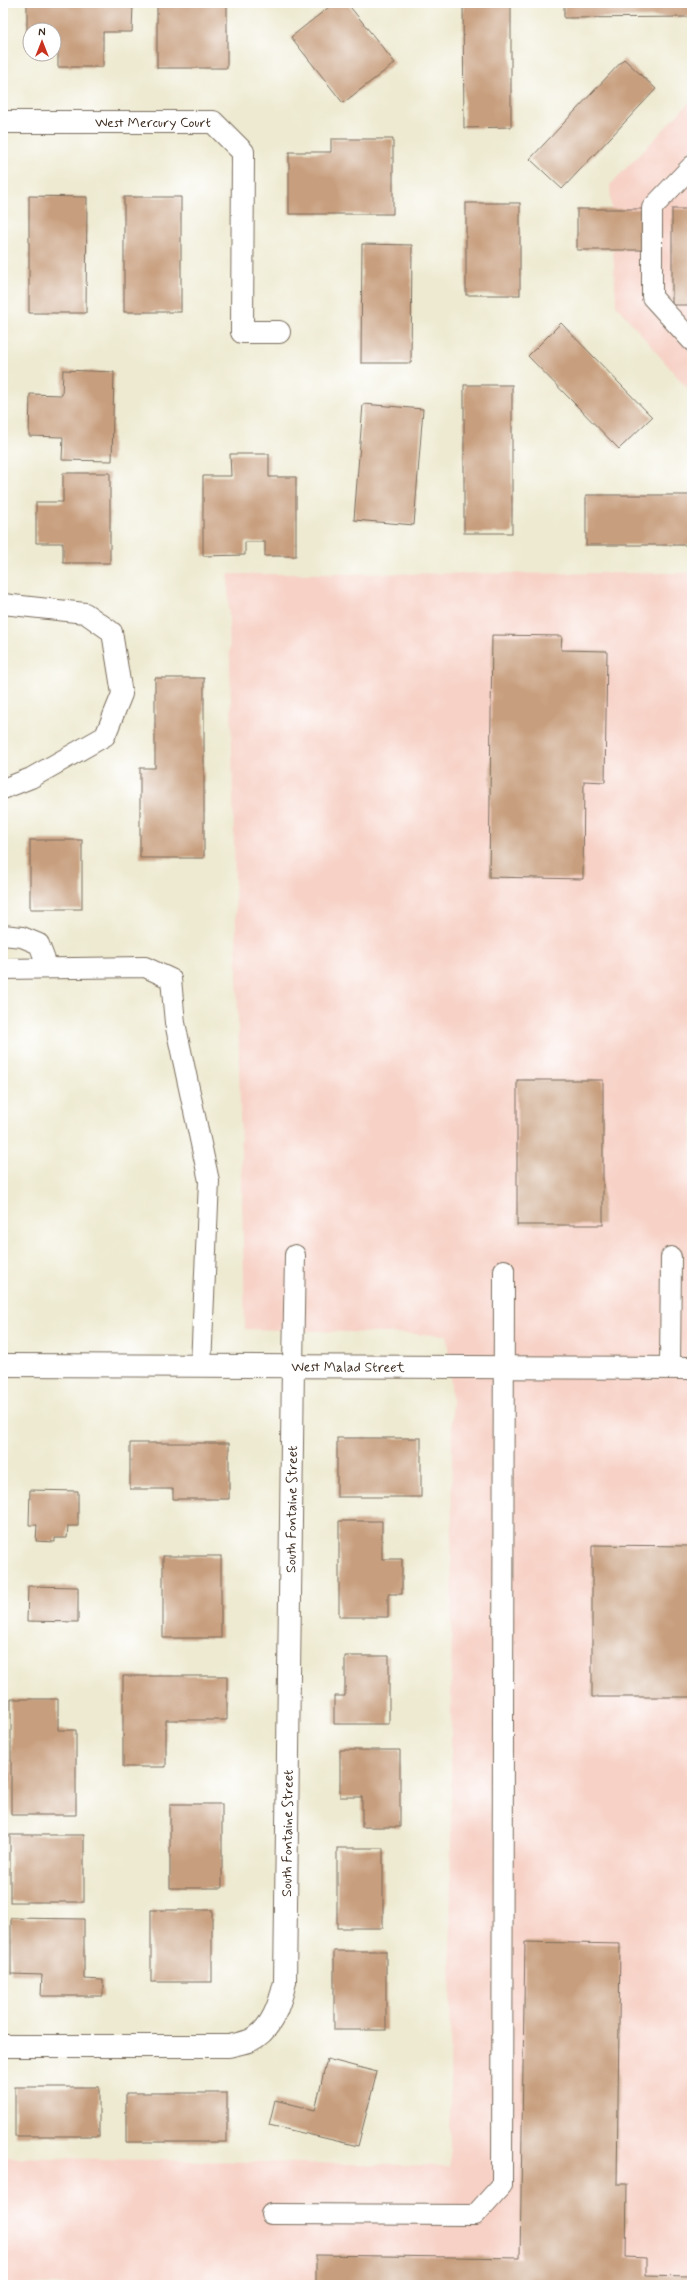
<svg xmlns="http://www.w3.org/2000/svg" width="695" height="2288" viewBox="0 0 695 2288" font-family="Mynerve,sans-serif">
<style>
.built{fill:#f7d1c6}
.building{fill:#c89f7e}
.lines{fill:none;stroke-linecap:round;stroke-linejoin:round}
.lane-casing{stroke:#7a6d5d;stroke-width:22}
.street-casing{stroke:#7a6d5d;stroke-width:24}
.lane{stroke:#fff;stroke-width:20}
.street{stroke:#fff;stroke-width:22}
.labels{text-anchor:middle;stroke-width:3;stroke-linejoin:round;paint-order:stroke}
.street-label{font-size:14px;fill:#3b2a1e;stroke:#fff}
</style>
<rect width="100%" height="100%" fill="#fff"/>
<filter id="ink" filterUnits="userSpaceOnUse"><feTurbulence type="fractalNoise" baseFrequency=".025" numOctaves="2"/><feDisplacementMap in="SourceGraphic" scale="8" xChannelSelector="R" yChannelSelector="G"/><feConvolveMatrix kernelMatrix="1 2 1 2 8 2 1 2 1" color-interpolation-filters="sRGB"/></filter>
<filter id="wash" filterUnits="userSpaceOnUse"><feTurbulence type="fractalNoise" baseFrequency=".012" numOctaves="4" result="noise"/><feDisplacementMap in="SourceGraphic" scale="16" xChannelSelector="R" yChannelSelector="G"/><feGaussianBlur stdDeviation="0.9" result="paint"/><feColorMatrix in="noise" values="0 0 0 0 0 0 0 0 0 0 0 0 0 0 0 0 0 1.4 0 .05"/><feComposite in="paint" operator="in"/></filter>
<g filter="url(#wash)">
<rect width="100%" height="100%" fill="#eeead1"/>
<!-- built -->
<g class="built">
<path d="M692,100V394L616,305L610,185Z"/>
<path d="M692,573V2285H3V2157L450,2166L452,1400L447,1335L245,1329L228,574Z"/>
</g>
<g id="blocks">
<!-- building -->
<g class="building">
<path d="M27,3H133L132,32H103V67H58V34H54V30H30V34H27Z"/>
<rect x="157" y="3" width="70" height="65"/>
<path d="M334,3H347L395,63L343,103L291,37Z"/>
<path d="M463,3H511V127L464,128Z"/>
<path d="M564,3H692V17L564,18Z"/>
<path d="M624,59L656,89L562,189L530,159Z"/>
<path d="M331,139H393V214H289V152H331Z"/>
<path d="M29,196L87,197L86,313H29Z"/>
<rect x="124" y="197" width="57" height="115"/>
<rect x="466" y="203" width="54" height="92"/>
<rect x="577" y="209" width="65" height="41"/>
<rect x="672" y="209" width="20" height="96"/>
<path d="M362,244L412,245L411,363H361Z"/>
<path d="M561,323L652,417L619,449L528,356Z"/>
<path d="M63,370L114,372L112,461L62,460L63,437L29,436L30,394L62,395Z"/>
<rect x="464" y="385" width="48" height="148"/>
<path d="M363,404L423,409L414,525L354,520Z"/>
<path d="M230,454H269V477H296V556H265V542H245V555L203,556V476H231Z"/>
<path d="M63,473H110V563H63V543H36V502H63Z"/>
<rect x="586" y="495" width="106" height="50"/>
<path d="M492,635L562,636L561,650L607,651L605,782L584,781L583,879L489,877Z"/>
<path d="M155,678H204V858H140V768H155Z"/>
<rect x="30" y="840" width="52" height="69"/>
<rect x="517" y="1080" width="86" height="145"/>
<rect x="337" y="1438" width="84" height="59"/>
<path d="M130,1443H229V1499H173V1489H130Z"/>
<path d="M30,1490L78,1491V1526H68L67,1538H55V1542L36,1541L37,1525H29Z"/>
<path d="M339,1521H382V1559H402V1594H388V1617H339Z"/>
<path d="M592,1545L692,1546V1697H592Z"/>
<rect x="163" y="1556" width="58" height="82"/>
<path d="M28,1586L78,1587V1622L27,1621Z"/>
<path d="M345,1656H389V1724H334V1696H345Z"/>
<path d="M123,1676H227V1720H166V1767H123Z"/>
<path d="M11,1699H58V1730H76V1815H11Z"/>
<path d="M340,1750H400V1827H362V1797H340Z"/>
<rect x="170" y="1804" width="52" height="84"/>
<rect x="10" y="1835" width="74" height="67"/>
<rect x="337" y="1848" width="46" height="80"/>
<rect x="151" y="1910" width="61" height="72"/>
<path d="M11,1918L84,1919V1979L103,1980V1996H41L42,1975L11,1974Z"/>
<path d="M525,1942L620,1944L617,2184H627L626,2257L646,2258V2275L688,2276V2285H316V2255L520,2258Z"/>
<rect x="334" y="1951" width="52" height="79"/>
<path d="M327,2059L377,2072L358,2146L269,2125L275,2100L315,2110Z"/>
<rect x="15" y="2087" width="84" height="49"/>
<rect x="126" y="2093" width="101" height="49"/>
</g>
</g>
</g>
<g filter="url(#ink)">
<use href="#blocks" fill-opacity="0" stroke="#7a6d5d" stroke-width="1"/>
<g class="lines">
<defs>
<g id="lane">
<path d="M692,166L652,208V297L692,341"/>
<path d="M3,604L85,613L112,632L122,694L105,736L31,778L3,789"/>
<path d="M3,935L22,937L39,944L48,968"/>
<path d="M3,969L145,967L171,979L175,1023L209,1181L201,1366"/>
<path d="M293,1366L295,1255"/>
<path d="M670,1368L671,1257"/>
<path d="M271,2214L475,2215L502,2185L504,1270"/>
</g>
<g id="street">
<path id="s1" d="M3,122H213L243,152L242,332H279"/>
<path id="s2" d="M3,1365L692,1368"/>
<path id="s3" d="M3,2046H229C236,2044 244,2043 251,2040C272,2030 280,2003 285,1982L293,1366"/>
</g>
</defs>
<!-- lane casing -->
<use href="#lane" class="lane-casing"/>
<!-- street casing -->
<use href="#street" class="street-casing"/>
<!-- lane -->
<use href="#lane" class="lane"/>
<!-- street -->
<use href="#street" class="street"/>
</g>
</g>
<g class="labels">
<!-- street labels -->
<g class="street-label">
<text dy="5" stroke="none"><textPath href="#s1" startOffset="150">West Mercury Court</textPath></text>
<text dy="5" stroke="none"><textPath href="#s2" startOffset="345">West Malad Street</textPath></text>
<text dy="5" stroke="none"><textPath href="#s3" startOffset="791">South Fontaine Street</textPath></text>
<text dy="5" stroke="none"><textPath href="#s3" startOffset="467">South Fontaine Street</textPath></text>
</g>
</g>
<!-- margin -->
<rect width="695" height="2288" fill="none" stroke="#fff" stroke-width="16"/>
<!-- north arrow -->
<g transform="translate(42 42)"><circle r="19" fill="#ffffff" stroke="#b1aaa5"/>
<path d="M0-3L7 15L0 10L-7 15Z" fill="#c8321e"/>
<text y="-6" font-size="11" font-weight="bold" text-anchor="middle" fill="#3b2a1e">N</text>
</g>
</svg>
